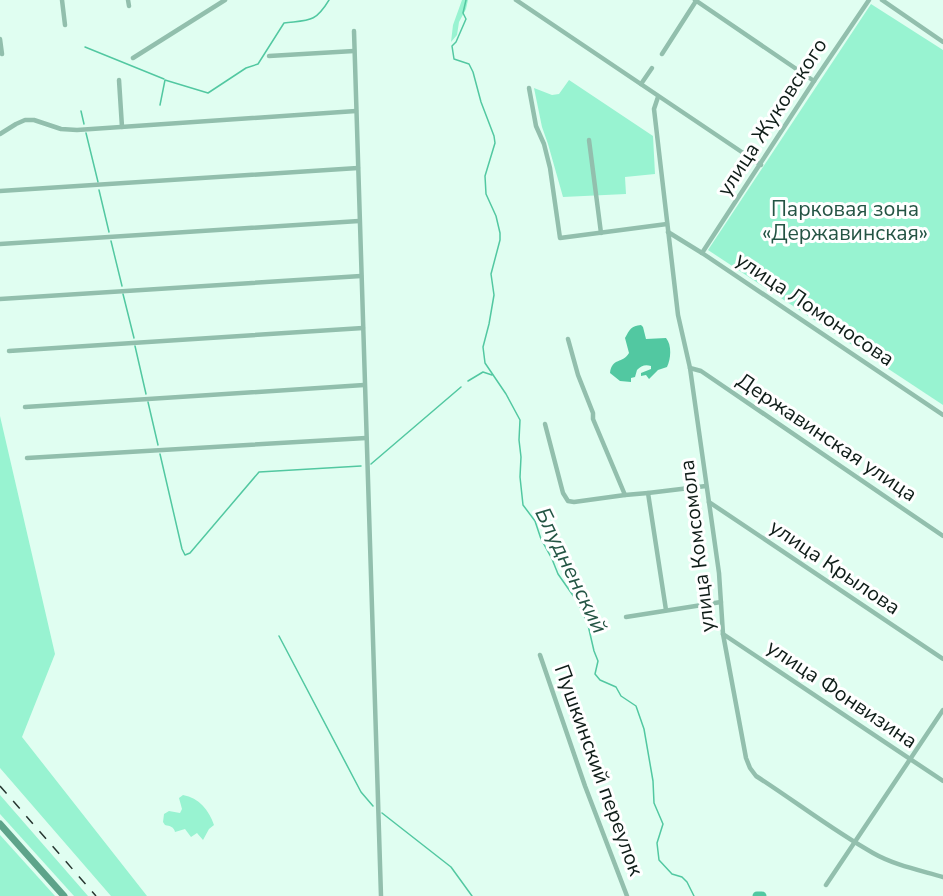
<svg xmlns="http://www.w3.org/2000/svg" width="943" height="896" viewBox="0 0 943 896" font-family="'Nunito Sans',sans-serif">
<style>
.green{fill:#98f3d1}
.water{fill:#52c8a1}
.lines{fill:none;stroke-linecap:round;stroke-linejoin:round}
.stream{stroke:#52c8a1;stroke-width:1.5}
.river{stroke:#52c8a1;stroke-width:9}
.street{stroke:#92bfad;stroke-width:4.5}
.secondary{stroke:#5da48a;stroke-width:7}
.rail{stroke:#263630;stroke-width:1.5;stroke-dasharray:10 10;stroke-linecap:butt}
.labels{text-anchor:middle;stroke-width:6;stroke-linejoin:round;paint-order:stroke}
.street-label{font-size:21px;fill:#0f1d18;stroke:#fff}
.park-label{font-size:21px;fill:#245444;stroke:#fff}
.water-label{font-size:22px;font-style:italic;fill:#245544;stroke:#fff}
</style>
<rect width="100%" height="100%" fill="#e0fef1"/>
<!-- green -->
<g class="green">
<path d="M462,0H468L466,9L459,22L457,35L451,42L453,25Z"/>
<path d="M871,4L943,50V405L708,250Z"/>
<path d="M569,80L653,136L655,174L625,177L626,194L563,197L548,144L542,127L534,88L552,95L559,94Z"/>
<path d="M0,416L55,654L22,737L147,896H111L0,768Z"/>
<path d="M0,795L88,896H74L0,814Z"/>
<path d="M183,795C199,798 209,810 214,825L209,829L203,840L197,833L191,837L185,829L175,832C174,827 170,826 165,825L163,822L164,814L169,811L180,813L182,809L179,798Z"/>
<path d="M0,835L55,896H0Z"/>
</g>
<!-- water -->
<path class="water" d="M641,325L643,327L646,339L666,338C672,345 671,359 667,367L658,370L649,379L646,375L641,376V373L651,369V366C645,364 641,366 637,370L635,377L631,378V382L620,381L610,373C612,357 623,364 629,353L625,338C630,329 631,326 641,325Z"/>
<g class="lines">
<!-- stream -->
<g class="stream">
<path d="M466,0L463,13L466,19L456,42L452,46L454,59L469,64L473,72L481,102L494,136L495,143L485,176L486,194L496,216L500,233V240L491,274L494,295L489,324L483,347L485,363L506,394L520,420L519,440L521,457L520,477L523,505L535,521L541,539L552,559L558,574L579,604L588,625L594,651L598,661L595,674L600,680L616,687L621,696L636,706L644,729L653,781L654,803L663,824L657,843L659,860L672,874L682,877L687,882L694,896"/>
<path d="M85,47L164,79"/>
<path d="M160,105L165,80L208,93L246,68L258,64L284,23C309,20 315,23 329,0"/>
<path d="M81,111L84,124"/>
<path d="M86,133L98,182"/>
<path d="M99,190L109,232"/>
<path d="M111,241L122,286"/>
<path d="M123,294L134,338"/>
<path d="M135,346L146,394"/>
<path d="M468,381L483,372L492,375"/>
<path d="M148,402L158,445"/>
<path d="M160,454L182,549L185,555L190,553L259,472L361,466"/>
<path d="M371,464L461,387"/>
<path d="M279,636L361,792L373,806"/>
<path d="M382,813L451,867L472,896"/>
</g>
<!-- river -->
<path class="river" d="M757,896H762"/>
<!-- street -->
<g class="street">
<path d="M62,0L65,25"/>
<path d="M128,0L129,6"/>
<path d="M516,0L761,165"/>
<path d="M695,0L814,81"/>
<path d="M882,0L943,42"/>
<path d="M354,31L381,896"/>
<path d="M0,39L2,54"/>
<path d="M662,54L696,1"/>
<path d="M269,56L354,51"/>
<path d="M133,58L225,0"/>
<path d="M119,80L122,127"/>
<path d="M641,84L652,68"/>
<path d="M529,88L536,126L544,144L550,168L560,238L667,224"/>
<path d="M658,97L654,109L678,315L690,368L719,573L723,634L746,758L750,768L756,776C795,801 832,830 873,853C894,865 919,870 943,877"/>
<path d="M0,134L16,124L25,120H34L61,129L77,130L356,111"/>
<path d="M589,140L601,233"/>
<path d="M0,191L358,168"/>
<path d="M668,232L702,253L943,415"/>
<path d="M0,244L359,221"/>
<path d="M702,253L814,81L869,0"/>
<path d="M0,299L361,276"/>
<path d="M568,339L578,375L593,413V419L625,495L648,493L666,610"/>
<path d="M9,351L363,328"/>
<path d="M690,368L701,371L943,536"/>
<path d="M25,407L364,385"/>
<path d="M545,424L563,493L568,501L574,502L625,495"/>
<path d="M27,458L366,438"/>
<path d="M648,493L706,486"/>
<path d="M709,502L943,659"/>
<path d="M626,617L721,602"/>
<path d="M723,634L943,781"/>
<path d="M540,655L585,786L627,896"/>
<path d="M826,885L943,710"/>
</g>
<!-- secondary -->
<path class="secondary" d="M0,824L64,896"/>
<!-- rail -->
<path class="rail" d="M0,786L96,896"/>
</g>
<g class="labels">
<!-- street labels -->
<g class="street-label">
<text transform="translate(772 117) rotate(-57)" y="7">улица Жуковского</text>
<text transform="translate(815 309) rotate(34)" y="7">улица Ломоносова</text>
<text transform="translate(827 437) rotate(34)" y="7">Державинская улица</text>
<text transform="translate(697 546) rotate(-97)" y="7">улица Комсомола</text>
<text transform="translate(835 567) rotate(34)" y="7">улица Крылова</text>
<text transform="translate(842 694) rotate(34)" y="7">улица Фонвизина</text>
<text transform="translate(599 770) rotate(70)" y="7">Пушкинский переулок</text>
</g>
<!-- park labels -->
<g class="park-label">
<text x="845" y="216">Парковая зона<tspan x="845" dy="24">«Державинская»</tspan></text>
</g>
<!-- water labels -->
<g class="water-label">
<text transform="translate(572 570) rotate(64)" y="8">Блудненский</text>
</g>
</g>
</svg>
